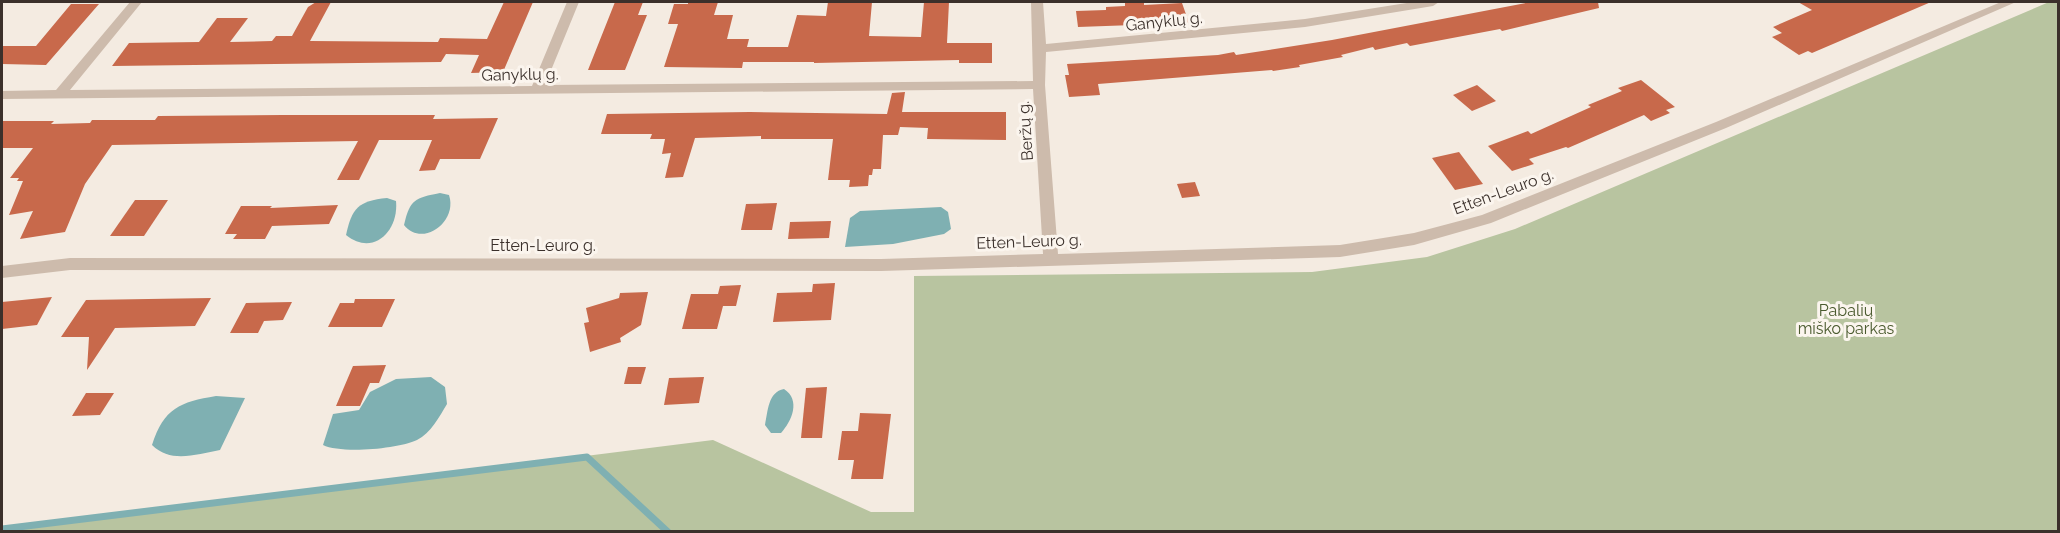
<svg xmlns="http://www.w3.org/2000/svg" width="2060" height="533" viewBox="0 0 2060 533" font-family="Raleway,sans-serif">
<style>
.green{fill:#b8c4a0}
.water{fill:#7fb0b2}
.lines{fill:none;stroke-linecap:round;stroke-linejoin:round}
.stream{stroke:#7fb0b2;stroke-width:7}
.building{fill:#c8694b}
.street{fill:#cdbbac;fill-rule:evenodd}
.labels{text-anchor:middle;stroke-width:6;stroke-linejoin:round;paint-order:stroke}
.street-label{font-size:16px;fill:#3b302b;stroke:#fbf5ee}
.park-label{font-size:16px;fill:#4a5a2e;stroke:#fbf5ee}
</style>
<rect width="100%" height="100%" fill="#f4ebe1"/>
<!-- green -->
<path class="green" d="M2049,2H2058V531H2V529L713,440L871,512H914V276L1312,272L1427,257L1515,229Z"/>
<!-- water -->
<g class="water">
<path d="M440,193L449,195C458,222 422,248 404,225C410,199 415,198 440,193Z"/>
<path d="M387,198L396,201C399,231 373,257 346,235C352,208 358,201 387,198Z"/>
<path d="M941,207L948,212L951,229L944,234L893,244L845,247L850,218L860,211Z"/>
<path d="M431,377L445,387L447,404C439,417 431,433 417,440C398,449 341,454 323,445L333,414L359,410L370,392L396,379Z"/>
<path d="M784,389C801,400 792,421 781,433H771L765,425C768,411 768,392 784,389Z"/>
<path d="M216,396L245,398L220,450C197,454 171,464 152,445C164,408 180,402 216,396Z"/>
</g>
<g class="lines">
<!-- stream -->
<path class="stream" d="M2,529L587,457L668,532"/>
</g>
<!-- building -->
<g class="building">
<path d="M316,2H331L310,41L438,42L440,38L487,39L504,2H533L503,72L471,73L479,55L446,54L441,62L112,66L129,43L199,42L217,18H248L230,42L272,41L276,36H292L308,7Z"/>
<path d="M615,2H643L638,15H647L625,70H588Z"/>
<path d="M688,2H718L714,15H733L727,39H749L747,47H788L797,15L826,16L828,2H872L869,36L921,37L924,2H949L947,43H992V63H959V60L814,63V62H743L742,68L664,67L678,24H668L674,4H688Z"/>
<path d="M1531,2H1598L1599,8L1502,31L1500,29L1410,46L1407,43L1375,50L1373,47L1341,55L1343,57L1299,65L1300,67L1273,71L1272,70L1098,84L1100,95L1069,97L1065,75H1069L1067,64L1218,55L1234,52L1236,55L1332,40Z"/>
<path d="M1798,2H1931L1812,53L1808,51L1799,55L1772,37L1782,33L1773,27L1812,10Z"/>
<path d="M1125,3H1144V5L1182,3L1189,23L1078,27L1076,11L1106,10V7L1125,6Z"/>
<path d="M71,4H99L46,65L2,64V46H36Z"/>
<path d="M1641,80L1675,107L1666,110L1670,113L1651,121L1644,115L1568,148L1566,147L1529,159L1534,164L1512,171L1488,146L1528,131L1531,134L1591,107L1588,105L1622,91L1618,88Z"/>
<path d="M1477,85L1496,101L1472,111L1453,95Z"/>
<path d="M905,92L902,112H1006V140L927,139L928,128L900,127L898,135H883L881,169H873L872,175H869L868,186L849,187L850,180H828L833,139H761V136L695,138L683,177L665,178L671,153L662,154L665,139H650L652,134H601L607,114L750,112L887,114L892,93Z"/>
<path d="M283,115H435L433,119L498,118L480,159H440L435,170L419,171L432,140H379L359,180H337L358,141L112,145L85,184L65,232L20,239L33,211L9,215L23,181H17L19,178H10L33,148H2V121H54L51,124L90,123L92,120H155L158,116Z"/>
<path d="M1459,152L1483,184L1455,190L1432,158Z"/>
<path d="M1195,182L1200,196L1182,198L1177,184Z"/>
<path d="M135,200H168L144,236H110Z"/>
<path d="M777,203L772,230H741L746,204Z"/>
<path d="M338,205L329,224L272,226L265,239H233L237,234H225L241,206H272L270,208Z"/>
<path d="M831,221L829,238L788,239L790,222Z"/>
<path d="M835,283L831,320L773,322L777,293L812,292L813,284Z"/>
<path d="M741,285L736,306H723L717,329H682L691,294H718L720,286Z"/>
<path d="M648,292L641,325L620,338L621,342L590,352L584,323L589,322L586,308L619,298L620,293Z"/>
<path d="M52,297L37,325L2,329V302Z"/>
<path d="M211,298L195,326L115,328L87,370L89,337H61L86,300Z"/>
<path d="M355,299H395L382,327H328L340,303H354Z"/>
<path d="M292,302L283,320L264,321L258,333H230L246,303Z"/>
<path d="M386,365L379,383H370L360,406H336L353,366Z"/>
<path d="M628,367H646L641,384H624Z"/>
<path d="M704,377L699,403L664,405L669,378Z"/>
<path d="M827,387L822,438H801L806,388Z"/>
<path d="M86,393H114L100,415L72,416Z"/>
<path d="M860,413L891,414L883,479H851L854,460H838L842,431H858Z"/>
</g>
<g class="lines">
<!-- street -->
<path class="street" d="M130,2H142L70,90L532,86L567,2H579L545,85L1033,81L1031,2H1043L1046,44L1305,19L1413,2H1439L1433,6L1305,27L1046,52L1045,85L1058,254L1340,245L1414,233L1482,215L1716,122L2001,2H2016L1726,128L1491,223L1414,245L1340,257L881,271L70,270L2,278V266L70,258L881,259L1043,254L1033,89L2,99V91L56,90Z"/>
</g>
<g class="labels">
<!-- street labels -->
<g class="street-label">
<text transform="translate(1164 21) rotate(-6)" y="6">Ganyklų g.</text>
<text transform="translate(520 74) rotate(-1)" y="6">Ganyklų g.</text>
<text transform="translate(1025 131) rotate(-94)" y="6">Beržų g.</text>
<text transform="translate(1503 191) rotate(-20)" y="6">Etten-Leuro g.</text>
<text transform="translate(1029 241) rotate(-2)" y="6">Etten-Leuro g.</text>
<text x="543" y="251">Etten-Leuro g.</text>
</g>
<!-- park labels -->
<g class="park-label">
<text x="1846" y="316">Pabalių<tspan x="1846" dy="18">miško parkas</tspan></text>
</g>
</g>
<!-- border -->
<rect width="2060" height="533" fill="none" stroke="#3b302b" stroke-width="6"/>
</svg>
